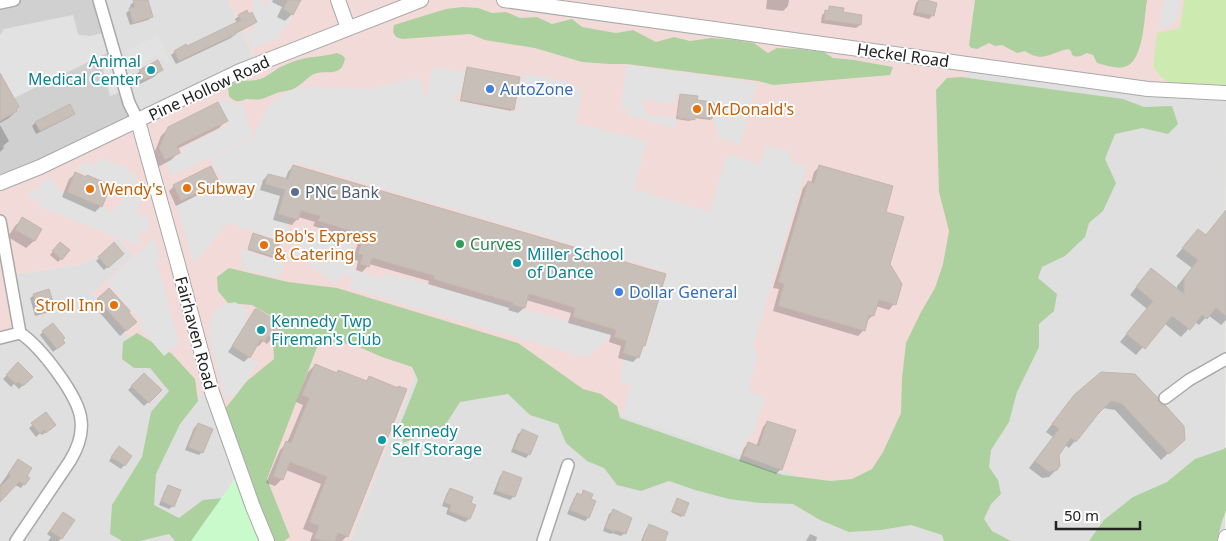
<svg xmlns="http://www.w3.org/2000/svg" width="1226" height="541" viewBox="0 0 1226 541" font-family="'Noto Sans',sans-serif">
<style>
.residential{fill:#e0dfdf}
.commercial{fill:#f2dad9}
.religious{fill:#d0d0d0}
.grass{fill:#cdebb0}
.forest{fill:#add19e}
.park{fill:#c8facc}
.parking{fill:#e2e2e2}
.shadow{fill:#0003}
.building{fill:#c7bfb8;stroke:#c4b6ab}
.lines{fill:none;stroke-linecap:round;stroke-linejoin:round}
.minor-casing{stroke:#a9a9a9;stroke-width:14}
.tertiary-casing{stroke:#a9a9a9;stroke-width:16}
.minor{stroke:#fff;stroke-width:11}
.tertiary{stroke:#fff;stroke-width:14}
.culture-dot{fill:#0f9aa8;stroke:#fff;stroke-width:2}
.shop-dot{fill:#3f7fe0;stroke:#fff;stroke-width:2}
.food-dot{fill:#e8710a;stroke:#fff;stroke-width:2}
.service-dot{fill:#5c6f8a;stroke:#fff;stroke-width:2}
.leisure-dot{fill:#2e9e5b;stroke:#fff;stroke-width:2}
.labels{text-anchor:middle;stroke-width:4;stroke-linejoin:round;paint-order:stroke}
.street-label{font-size:16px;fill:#222;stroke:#fff}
.culture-label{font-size:16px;fill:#0d838f;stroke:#fff;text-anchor:start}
.shop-label{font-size:16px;fill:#366cbe;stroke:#fff;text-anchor:start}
.food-label{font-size:16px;fill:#c56008;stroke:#fff;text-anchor:start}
.service-label{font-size:16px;fill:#4e5e75;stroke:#fff;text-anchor:start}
.leisure-label{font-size:16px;fill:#27864d;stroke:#fff;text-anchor:start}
</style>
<rect width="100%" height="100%" fill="#f2efe9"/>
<!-- residential -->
<g class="residential">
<path d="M99,0H228L257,64L138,121Z"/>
<path d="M966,64L1226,93L1225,541H350L426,347Z"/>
<path d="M118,238L133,256L92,295L212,392L240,472L191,541H0V338L9,275L78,265L95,258Z"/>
</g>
<!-- commercial -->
<path class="commercial" d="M228,0H504L571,5L566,0H1226V93L967,64L966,244L877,503L426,347L350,541H267L211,392L185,400L91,294L133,256L118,238L95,258L78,265L10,275L20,333L0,338V183L257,64Z"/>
<!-- religious -->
<path class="religious" d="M14,0H99L138,121L0,183V3Z"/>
<!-- grass -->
<path class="grass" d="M1184,0H1226V85L1169,82C1161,79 1158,73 1153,67L1157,33L1180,28Z"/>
<!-- forest -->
<g class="forest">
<path d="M975,0H1147C1144,17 1144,63 1124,67C1115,69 1106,65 1097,63L1093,55L1087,53C1081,56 1078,58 1072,55L1071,51L1068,49C1050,53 1043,63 1025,51L1017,53L1002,45L995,46L989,43L977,49L971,48L969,45Z"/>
<path d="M462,7L478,8L492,13L506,12L520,18L537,17L552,24L572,19L582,27L616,33L633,30L656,42L674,37L690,41L711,38L735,40L754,43L768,53L777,48L798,49L824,52L833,58L854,60L893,67L890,75L773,85L758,81L627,64H610L582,62L535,48L485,40L470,34L402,39L396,37L393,32L394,25L446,9Z"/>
<path d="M337,53L342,55L345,58C342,79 326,69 314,74C307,77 303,84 295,88C290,91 283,91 277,93C272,95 267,97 262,99C257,100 252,99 246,99C244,100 242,101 239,101C235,102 232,99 229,96L228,88C239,77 248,83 260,79C266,77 271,73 277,69C282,66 289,63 295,61C308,56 323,57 337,53Z"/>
<path d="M961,77L1123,99L1144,107L1172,106L1178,124L1168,134L1142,128L1115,134L1105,159L1116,183L1103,211L1089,223L1085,237L1065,256L1042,267L1038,278L1057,294L1054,311L1039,324V347L1017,392L1009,422L991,450L989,467L998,480L1001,494L991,504L984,519L992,531L1011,541H944L942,535L911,525L881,530L849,532L820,520L793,504L760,503L729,499L695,490L669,481L641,491L617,485L604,468L587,461L566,443L558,424L530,415L508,394L460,402L444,427L403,443L400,425L418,380L412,367L382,357L352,344L319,342L267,479L290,537L284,541H269L221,414L247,381L274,359L273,339L285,324L252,305L228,303L218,291L217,277L229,268L288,282L337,288L518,343L583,389L601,394L617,406L620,418L783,475L831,481L852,479L872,469L883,452L901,413L902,378L906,343L921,312L935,288L943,264L949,231L939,192L936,90L947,78Z"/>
<path d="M137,333L172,354L195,379L198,401L180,424L156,474L154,505L179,518L203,500L222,498L202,541H175L169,534L140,541H122L110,534L112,505L142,457L151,412L169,391L150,368H134L122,359L123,342Z"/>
<path d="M1226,447V511L1222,521L1217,541H1089L1104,520L1133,497L1167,482L1195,459L1224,449Z"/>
</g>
<!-- park -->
<path class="park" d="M240,472L267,541H191Z"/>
<!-- parking -->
<g class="parking">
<path d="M252,0H262L263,4L266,6L270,0H288L283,9L293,15L289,23L280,32L281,37L252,49L245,34L254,28L253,24L257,22L252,12L255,8Z"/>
<path d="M1163,0H1180L1177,22L1158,30Z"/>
<path d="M73,15L78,34L80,35L90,36L103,33L109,52L14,98L0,76V35L4,29Z"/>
<path d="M158,35L170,62L165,64L163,59L159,60L157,56L135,67L127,51Z"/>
<path d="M112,65L120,92L110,96L103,69Z"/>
<path d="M626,65L757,83L740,144L717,137L718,130L712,119L713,113H715L716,106L713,102L697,100L698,96L677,93L675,104L643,99L642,106L648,115L677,118L675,128L626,115L629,113V110L621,108Z"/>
<path d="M433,67L465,73L460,94H455L454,101L516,112L523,75H536L567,82L571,86L583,89L576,123L647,141L634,189L709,212L727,154L760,164L766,145L791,152L789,161L807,166L753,347L758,354L748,392L765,397L752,438L748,437L741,456L622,416L631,386L619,380L626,354L643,346H645L666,272L293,162L277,215L290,220L283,241L227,223L194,264L176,205L222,182L210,159L253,138L266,109L272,102L284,94L296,89L311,87L370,89L418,77L422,85L423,94L426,96Z"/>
<path d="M227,98L229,102L233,104L243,105L253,137L172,176L165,162L181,154L184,147L227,125L229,123L218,102Z"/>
<path d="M99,159H104L128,168L129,174H131L133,172L136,175L142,199L137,210V213L140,216L147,215L151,230L138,233L141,242L134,244L38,206L40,198L32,201L29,192L41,187L42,186L41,183L52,177L57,187L60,190L86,202L87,201L111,211L113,210L118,206L120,201L121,194L119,191L114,186L84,174L80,171L77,166L89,161L91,164L94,165L98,163Z"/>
<path d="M301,229L354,245L350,256L356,258L354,270L383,279L385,273L612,332L610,338L586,358L349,288L352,278L343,274L336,284L291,252Z"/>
<path d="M154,238L161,258L157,262L179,343L164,356L140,328L143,324L107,282Z"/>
<path d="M241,249L284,262L279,278L242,269Z"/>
<path d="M235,302L249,311L245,317L249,319L232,346L258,363L236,395L225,398L209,337L210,321L213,315L223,305Z"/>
</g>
<!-- shadow -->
<g class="shadow">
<path d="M141,0H147L151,17L148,20L130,25L126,13L131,9L130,5L134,2Z"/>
<path d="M273,0H300L292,14L285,21L277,17L282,7L272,2Z"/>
<path d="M767,0H789L788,6L783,11L766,9Z"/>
<path d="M919,0L933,15L929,19L913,15L916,3Z"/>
<path d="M830,8L841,13L860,25L856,28L821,23L822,15Z"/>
<path d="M239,16L256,22L252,25L235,34L231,38L176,64L171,55L175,52L187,48L237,23L235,19Z"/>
<path d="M468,69L512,109L511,111L460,101L466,70Z"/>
<path d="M161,70L154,77L136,86L132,78L140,71Z"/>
<path d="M0,78L16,111L9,118L0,123Z"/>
<path d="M681,96L696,101L714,112L710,120L694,118L689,121L676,119L679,97Z"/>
<path d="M73,114L70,117L36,134L32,126L35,123Z"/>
<path d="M226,120L219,128L177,149L178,153L171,160L158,167L153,156L161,136L169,128Z"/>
<path d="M0,125L9,141L3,146L4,148L0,152Z"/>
<path d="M293,166L664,275L638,357L633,362L618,358L621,346L609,342L611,335L568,323L571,313L526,300L524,308L518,313L508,310L509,308L428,284L429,281L369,264L368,266L362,272L356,270L358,261L353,259L359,240L313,226L315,222L298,217L297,219L292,225L273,220L280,196L260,190L263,180L268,175L285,180L288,172Z"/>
<path d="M820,166L884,213L889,264L894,304L889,310L876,306L873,315L867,321L863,331L858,336L773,311L779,289L773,288L803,188L808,182L811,183L814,172Z"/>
<path d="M75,174L101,206L95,212L62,197L69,179Z"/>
<path d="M218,182L212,188L176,206L169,191L174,186Z"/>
<path d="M1226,211V320L1221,325L1208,315L1199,325L1195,322L1181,337L1164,323L1136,355L1120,342L1147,309L1130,295L1144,277L1177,290V286L1192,268L1176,256L1191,238L1205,236Z"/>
<path d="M23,219L40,229L34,241L26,248L8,237L15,226Z"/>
<path d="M253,235L274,256L273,258L248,250Z"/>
<path d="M114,244L123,253L104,270L96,261Z"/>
<path d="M57,247L61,259L58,262L50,255Z"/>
<path d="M34,295L53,309L50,312L35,316L30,298Z"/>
<path d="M98,300L130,327L120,336L93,305Z"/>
<path d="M252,316L272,338L267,344L263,341L259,346L256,345L249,357L244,362L228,352Z"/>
<path d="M43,332L60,346L53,352L40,335Z"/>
<path d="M18,364L31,377L19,389L14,384L11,387L3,379Z"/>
<path d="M315,365L336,374L339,371L365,382L369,378L347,536L342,541H310L313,533L303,529L321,484L286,470L282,479L275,486L266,483L280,450L287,443L303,405L296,402L308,372Z"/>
<path d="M144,374L160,390L144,406L128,390Z"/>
<path d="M1075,396L1158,404L1176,446L1161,460L1115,410L1103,408L1069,448L1065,445L1057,455L1056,470L1049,477L1042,478L1029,468L1053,437L1046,432L1068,403Z"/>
<path d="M45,414L51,428L42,435L40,433L36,437L29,428Z"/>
<path d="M767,422L781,469L776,474L739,461L744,448L748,444L756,447L763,427Z"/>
<path d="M198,424L202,452L199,455L185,450L194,428Z"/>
<path d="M522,431L529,454L526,458L511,452L518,434Z"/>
<path d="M116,451L131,456L121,469L109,461Z"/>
<path d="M15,464L25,476L24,484L21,488L15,485L0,500V485Z"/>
<path d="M504,473L520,479L513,497L510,500L493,494L500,476Z"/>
<path d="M168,486L173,506L169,509L159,505L165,490Z"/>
<path d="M450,489L469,504L474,506L469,519L465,522L446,514L448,508L442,506L447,493Z"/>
<path d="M584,492L589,500L595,502L588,518L585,521L567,514L574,498L577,494L580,495Z"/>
<path d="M677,500L683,515L681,517L671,512Z"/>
<path d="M613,511L625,533L621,536L612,533L611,534L603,531L609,514Z"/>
<path d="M63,513L73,520L59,541H48L51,537L47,534Z"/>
<path d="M649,526L663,541H641L646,529Z"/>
<path d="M810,534L817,537L816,541H806Z"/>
</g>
<!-- building -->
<g class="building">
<path d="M133,0H148L153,17L133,23L129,8L135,7Z"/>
<path d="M288,0H301L293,15L283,9Z"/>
<path d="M919,0H926L937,3L934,16L916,12Z"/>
<path d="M829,6L844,8L843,12L862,15L861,25L824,20L825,10L829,11Z"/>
<path d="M247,10L249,14L252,12L257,22L235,33L236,34L179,61L174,51L186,44L187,46L241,20L238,15Z"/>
<path d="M158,60L163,70L144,80L139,70Z"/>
<path d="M467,67L520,77L514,110L461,100Z"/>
<path d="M0,73L19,107L16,109L17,111L0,121Z"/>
<path d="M680,94L698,96L697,100L713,102L716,106L715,113H713L712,119L695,117V120L692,119V120L677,118Z"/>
<path d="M218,102L228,121L177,146L180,153L165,160L159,148L168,127Z"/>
<path d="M70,104L75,114L40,131L35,122Z"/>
<path d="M293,165L666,274L645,346H643L639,358L623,353L626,341L614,337L616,330L573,317L575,308L529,294L525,308L513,305V303L433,279L434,276L372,258L369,267L360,264L363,255L358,254L364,235L318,221L320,216L301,211L298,220L278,214L285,190L265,184L268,174L288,179Z"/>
<path d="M819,165L893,186L886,212L904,217L890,264L902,284L896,305L879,300L874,316L869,315L865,331L778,306L784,284L778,282L808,181L814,183Z"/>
<path d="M211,166L219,182L181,201L173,185Z"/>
<path d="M75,172L86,177L87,175L111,185L102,207L67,192Z"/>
<path d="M1226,210V316L1216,308L1207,319L1202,315L1190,330L1172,316L1145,349L1126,334L1153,301L1136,287L1151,268L1184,294V278L1198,260L1182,248L1198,229L1206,235Z"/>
<path d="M22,217L42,229L35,241L15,230Z"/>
<path d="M253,233L280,242L275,257L248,249Z"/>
<path d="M60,242L70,250L62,260L52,251Z"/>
<path d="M114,242L124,254L108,268L98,257Z"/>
<path d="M109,288L130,311L129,313L137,322L126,331L97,299Z"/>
<path d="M49,289L55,309L39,314L33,294Z"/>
<path d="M255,309H257L283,325L273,339L268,336L265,342L261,339L250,358L232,346Z"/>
<path d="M53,323L65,338L63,340L65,343L57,349L42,331Z"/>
<path d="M18,362L33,377L23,386L18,382L16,384L6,375Z"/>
<path d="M315,364L337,373L338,370L367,381L369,376L398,388V386L407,389L348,537L338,533L335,541H323L314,538L319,526L309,522L327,477L290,462L283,480L273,476L286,441L291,443L309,398L302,395Z"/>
<path d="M1101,372L1135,374L1158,398L1159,403L1165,405L1184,426L1185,440L1169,454L1122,404L1111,401L1098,414L1076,442L1071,438L1059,455L1060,466L1057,470L1049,472L1035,461L1059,429L1052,424L1074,395Z"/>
<path d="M144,373L162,390L149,403L131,386Z"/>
<path d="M46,412L56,425L46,433L44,430L40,434L31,423Z"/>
<path d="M767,421L796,430L782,470L743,456L748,442L759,446Z"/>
<path d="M198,423L213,429L203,453L188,447Z"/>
<path d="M522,429L538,436L530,455L514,449Z"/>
<path d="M119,446L132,456L125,466L111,457Z"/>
<path d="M18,459L32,468L27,476L30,478L25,485L19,482L0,502V487L11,476L8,474Z"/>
<path d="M503,471L522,478L515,497L496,491Z"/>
<path d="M168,485L181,490L174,507L161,501Z"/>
<path d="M450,488L473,497L471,503L476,505L470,519L449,511L451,505L444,502Z"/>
<path d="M583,490L593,494L591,499L596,501L589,518L570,510L577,493L582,495Z"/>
<path d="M677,498L689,503L684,516L672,511Z"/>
<path d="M613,509L632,518L626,534L616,530L615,532L605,528Z"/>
<path d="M63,512L75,520L62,539L50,531Z"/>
<path d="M649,524L668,532L665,541H642Z"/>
</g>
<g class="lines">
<defs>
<g id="minor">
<path d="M99,0L129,103L138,121"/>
<path d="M0,3L14,0"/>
<path d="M0,221L20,333C40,346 79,396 81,420C83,435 78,448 70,461L16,541"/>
<path d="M0,338L20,333"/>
<path d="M1165,398L1189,380L1226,359"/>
<path d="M543,541L568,465"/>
</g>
<g id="tertiary">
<path d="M338,0L348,28"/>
<path d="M504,0L1148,89L1226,93"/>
<path d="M138,121L177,261L212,392L253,507L267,541"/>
<path d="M0,183L40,167L240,71L421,0"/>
<path d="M1225,541L1226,537"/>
</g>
</defs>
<!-- minor casing -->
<use href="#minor" class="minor-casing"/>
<!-- tertiary casing -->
<use href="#tertiary" class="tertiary-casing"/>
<!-- minor -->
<use href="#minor" class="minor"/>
<!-- tertiary -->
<use href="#tertiary" class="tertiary"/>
</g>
<!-- markers -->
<g class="culture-dot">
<circle cx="151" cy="70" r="5"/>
<circle cx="517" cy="263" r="5"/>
<circle cx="261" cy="330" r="5"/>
<circle cx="382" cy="440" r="5"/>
</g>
<g class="shop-dot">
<circle cx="490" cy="89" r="5"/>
<circle cx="619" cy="292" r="5"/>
</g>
<g class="food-dot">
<circle cx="697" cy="109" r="5"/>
<circle cx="187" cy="188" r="5"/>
<circle cx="90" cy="189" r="5"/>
<circle cx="264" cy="245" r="5"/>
<circle cx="114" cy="305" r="5"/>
</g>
<circle class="service-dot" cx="295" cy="192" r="5"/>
<circle class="leisure-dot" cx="460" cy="244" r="5"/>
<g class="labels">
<!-- street labels -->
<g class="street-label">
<text transform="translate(903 55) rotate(8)" y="6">Heckel Road</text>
<text transform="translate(209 88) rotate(-25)" y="6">Pine Hollow Road</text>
<text transform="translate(196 333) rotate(75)" y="6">Fairhaven Road</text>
</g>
<!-- culture labels -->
<g class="culture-label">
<text x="141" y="67" text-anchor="end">Animal<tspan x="141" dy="18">Medical Center</tspan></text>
<text x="527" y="260">Miller School<tspan x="527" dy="18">of Dance</tspan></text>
<text x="271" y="327">Kennedy Twp<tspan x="271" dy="18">Fireman's Club</tspan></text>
<text x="392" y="437">Kennedy<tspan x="392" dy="18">Self Storage</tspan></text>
</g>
<!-- shop labels -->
<g class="shop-label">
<text x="500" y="95">AutoZone</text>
<text x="629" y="298">Dollar General</text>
</g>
<!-- food labels -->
<g class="food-label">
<text x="707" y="115">McDonald's</text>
<text x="197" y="194">Subway</text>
<text x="100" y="195">Wendy's</text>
<text x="274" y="242">Bob's Express<tspan x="274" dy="18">&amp; Catering</tspan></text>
<text x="104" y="311" text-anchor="end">Stroll Inn</text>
</g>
<!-- service labels -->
<g class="service-label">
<text x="305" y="198">PNC Bank</text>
</g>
<!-- leisure labels -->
<g class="leisure-label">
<text x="470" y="250">Curves</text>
</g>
</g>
<!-- scale -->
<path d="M1056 521v8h84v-8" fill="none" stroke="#222222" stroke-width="2.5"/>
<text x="1064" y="521" font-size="15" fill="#222222" stroke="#ffffff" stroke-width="4" paint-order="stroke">50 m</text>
</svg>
